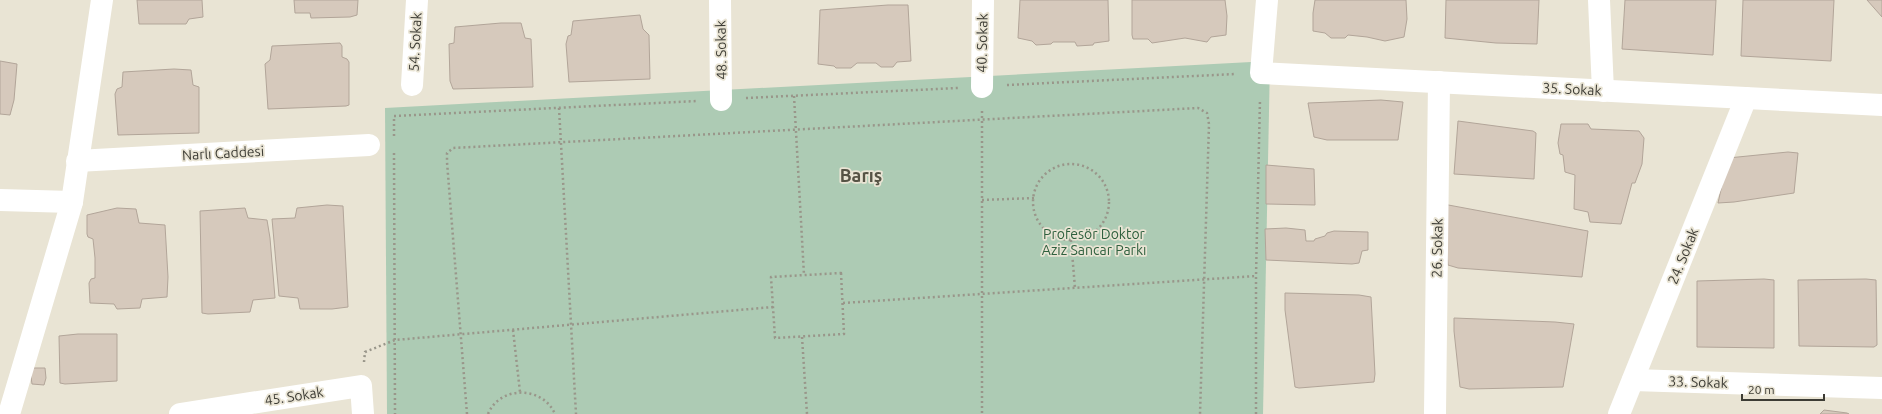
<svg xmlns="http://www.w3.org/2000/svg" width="1882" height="414" viewBox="0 0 1882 414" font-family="Ubuntu,sans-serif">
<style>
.green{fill:#adcbb4}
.building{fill:#d6c9bc;stroke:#b2a599}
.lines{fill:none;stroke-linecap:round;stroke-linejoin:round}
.path{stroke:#99968a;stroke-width:2.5;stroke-dasharray:2 3;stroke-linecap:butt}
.street{stroke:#fff;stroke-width:22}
.secondary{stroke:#fff;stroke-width:22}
.labels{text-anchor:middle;stroke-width:3.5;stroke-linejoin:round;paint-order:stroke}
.street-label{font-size:14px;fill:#3d3c35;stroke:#e9e4d4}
.park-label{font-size:14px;fill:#2f603e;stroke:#e9e4d4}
.district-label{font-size:18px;font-weight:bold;fill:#565345;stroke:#e9e4d4}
</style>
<rect width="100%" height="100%" fill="#e9e4d4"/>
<!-- green -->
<path class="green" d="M1270,61L1263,414H387L385,108Z"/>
<!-- building -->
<g class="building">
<path d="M137,0H202L203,17L189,19L186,24H139Z"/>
<path d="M294,0H358L357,15L350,17L311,18L310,13H295Z"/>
<path d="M1020,0H1108L1109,41L1094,43L1093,45L1077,46L1075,42H1053L1051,44L1036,45L1032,41L1018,38Z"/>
<path d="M1132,0H1225L1227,16L1226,35L1211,37L1207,42L1185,38L1152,43L1148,39H1133L1132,35Z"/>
<path d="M1315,0H1406L1407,19L1404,37L1385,41L1367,37L1348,35L1345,38H1331L1325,33L1313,31V13Z"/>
<path d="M1446,0H1539L1537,44L1496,43L1445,38Z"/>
<path d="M1625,0H1716L1713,55L1622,49Z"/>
<path d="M1743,0H1834L1831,61L1741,56Z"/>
<path d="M1867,0H1882V17Z"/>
<path d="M888,5H908L911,61L897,62L893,67H881L876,63H857L851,68H836L834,66L818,64L820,10Z"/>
<path d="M640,15L643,29L649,35L650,79L569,82L566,44L568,36L571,35L573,21Z"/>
<path d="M501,23H521L525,38L531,39L533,87L453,89L450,81L449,44L454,43L455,27Z"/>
<path d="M340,43L342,46V57L347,59L349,62V105L346,106L268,109L265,64L270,60L272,46Z"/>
<path d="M0,61L17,64L14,100L10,115L0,114Z"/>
<path d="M174,69L191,70L193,85L199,87V133L118,135L115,94L117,89L122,87L123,72Z"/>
<path d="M1381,100L1403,102L1398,140H1327L1314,137L1308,103Z"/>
<path d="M1458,121L1533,131L1536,133L1534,179L1454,174Z"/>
<path d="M1561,124H1588L1591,129L1639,131L1644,138L1642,164L1635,183H1632L1621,224L1590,222L1588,212L1574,209L1575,175L1565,172L1563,155L1560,154L1558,143Z"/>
<path d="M1788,152L1798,153L1794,193L1734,202L1718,203L1728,158Z"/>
<path d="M1266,165L1314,169L1315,205L1266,204Z"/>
<path d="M1443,204L1588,231L1582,277L1458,268L1448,265Z"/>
<path d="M327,205L343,206L348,307L332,309H300L298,298L279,296L272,219L295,218L297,208Z"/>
<path d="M117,208L136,209L139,223L165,225L168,277L167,297L142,299L140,308L117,309L114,304L90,303L89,283L91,279L95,278V258L93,239L88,237L87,234V215Z"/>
<path d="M245,208L248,218L267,220L270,238L275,298L253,300L250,312L208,314L202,313L200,211Z"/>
<path d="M1286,228L1305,230L1306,241H1314L1315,239L1325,236L1327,233L1334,231L1368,232V250L1362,251L1359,263L1352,264L1266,260L1265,229Z"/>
<path d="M1764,279L1774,280V348L1697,347V281Z"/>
<path d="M1866,279L1876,280L1877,345L1874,347L1799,346L1798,280Z"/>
<path d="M1285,293L1359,295L1371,297L1375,374L1374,382L1299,388L1295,387L1285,310Z"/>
<path d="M1454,318L1555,322L1574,324L1563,387L1469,389L1460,387L1454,331Z"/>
<path d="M78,334H117V381L65,384L60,383L59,336Z"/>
<path d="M32,368H45L46,378L44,385L32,384L30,370Z"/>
<path d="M1824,410L1847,413L1849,414H1820Z"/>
</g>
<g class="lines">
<!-- path -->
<g class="path">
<path d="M1007,85L1236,74"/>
<path d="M794,96L804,275"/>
<path d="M746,98L958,88"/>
<path d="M559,108L576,414"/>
<path d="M982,111V414"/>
<path d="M394,136V116L697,101"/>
<path d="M394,153L395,414"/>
<circle cx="1071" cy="202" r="38"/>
<path d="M982,200L1034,198"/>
<path d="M1071,240L1075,288"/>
<path d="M841,273L844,334L775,338L771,277Z"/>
<path d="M843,303L1256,276"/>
<path d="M513,330L520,392"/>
<path d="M802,337L807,414"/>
<path d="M364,362L365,352L395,340L773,307"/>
<path d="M467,414L447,162V153L453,148L1198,108L1207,113L1209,124L1200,414"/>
<path d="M488,414C500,385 543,386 555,414"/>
<path d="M1256,414V276L1260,99"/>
</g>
<!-- street -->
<g class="street">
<path d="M720,0L721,100"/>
<path d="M1267,0L1261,73L1882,105"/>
<path d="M1599,0L1603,91"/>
<path d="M412,85L417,0"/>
<path d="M982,87L983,0"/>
<path d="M77,161L369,145"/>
<path d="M0,200L72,202"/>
<path d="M1633,380L1882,388"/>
<path d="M180,414L361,386L363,414"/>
<path d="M1435,414L1439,82"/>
<path d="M1619,414L1746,98"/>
</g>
<!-- secondary -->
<path class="secondary" d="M9,414L72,202L102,0"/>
</g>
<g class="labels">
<!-- street labels -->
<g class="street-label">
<text transform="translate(415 42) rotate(-87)" y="5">54. Sokak</text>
<text transform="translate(982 43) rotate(-89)" y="5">40. Sokak</text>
<text transform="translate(721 50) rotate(-91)" y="5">48. Sokak</text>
<text transform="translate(1572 89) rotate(3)" y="5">35. Sokak</text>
<text transform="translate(223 153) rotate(-3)" y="5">Narlı Caddesi</text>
<text transform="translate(1437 248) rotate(-89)" y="5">26. Sokak</text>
<text transform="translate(1683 256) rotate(-68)" y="5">24. Sokak</text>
<text transform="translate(1698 382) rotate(2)" y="5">33. Sokak</text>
<text transform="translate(294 396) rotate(-9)" y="5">45. Sokak</text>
</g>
<!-- park labels -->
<g class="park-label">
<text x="1094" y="239">Profesör Doktor<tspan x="1094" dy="16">Aziz Sancar Parkı</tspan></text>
</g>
<!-- district labels -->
<g class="district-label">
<text x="861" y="182">Barış</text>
</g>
</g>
<!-- scale -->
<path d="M1742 394v6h82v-6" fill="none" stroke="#3d3c35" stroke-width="2"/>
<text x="1748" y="394" font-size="12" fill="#3d3c35" stroke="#e9e4d4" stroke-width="3" paint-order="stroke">20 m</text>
</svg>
